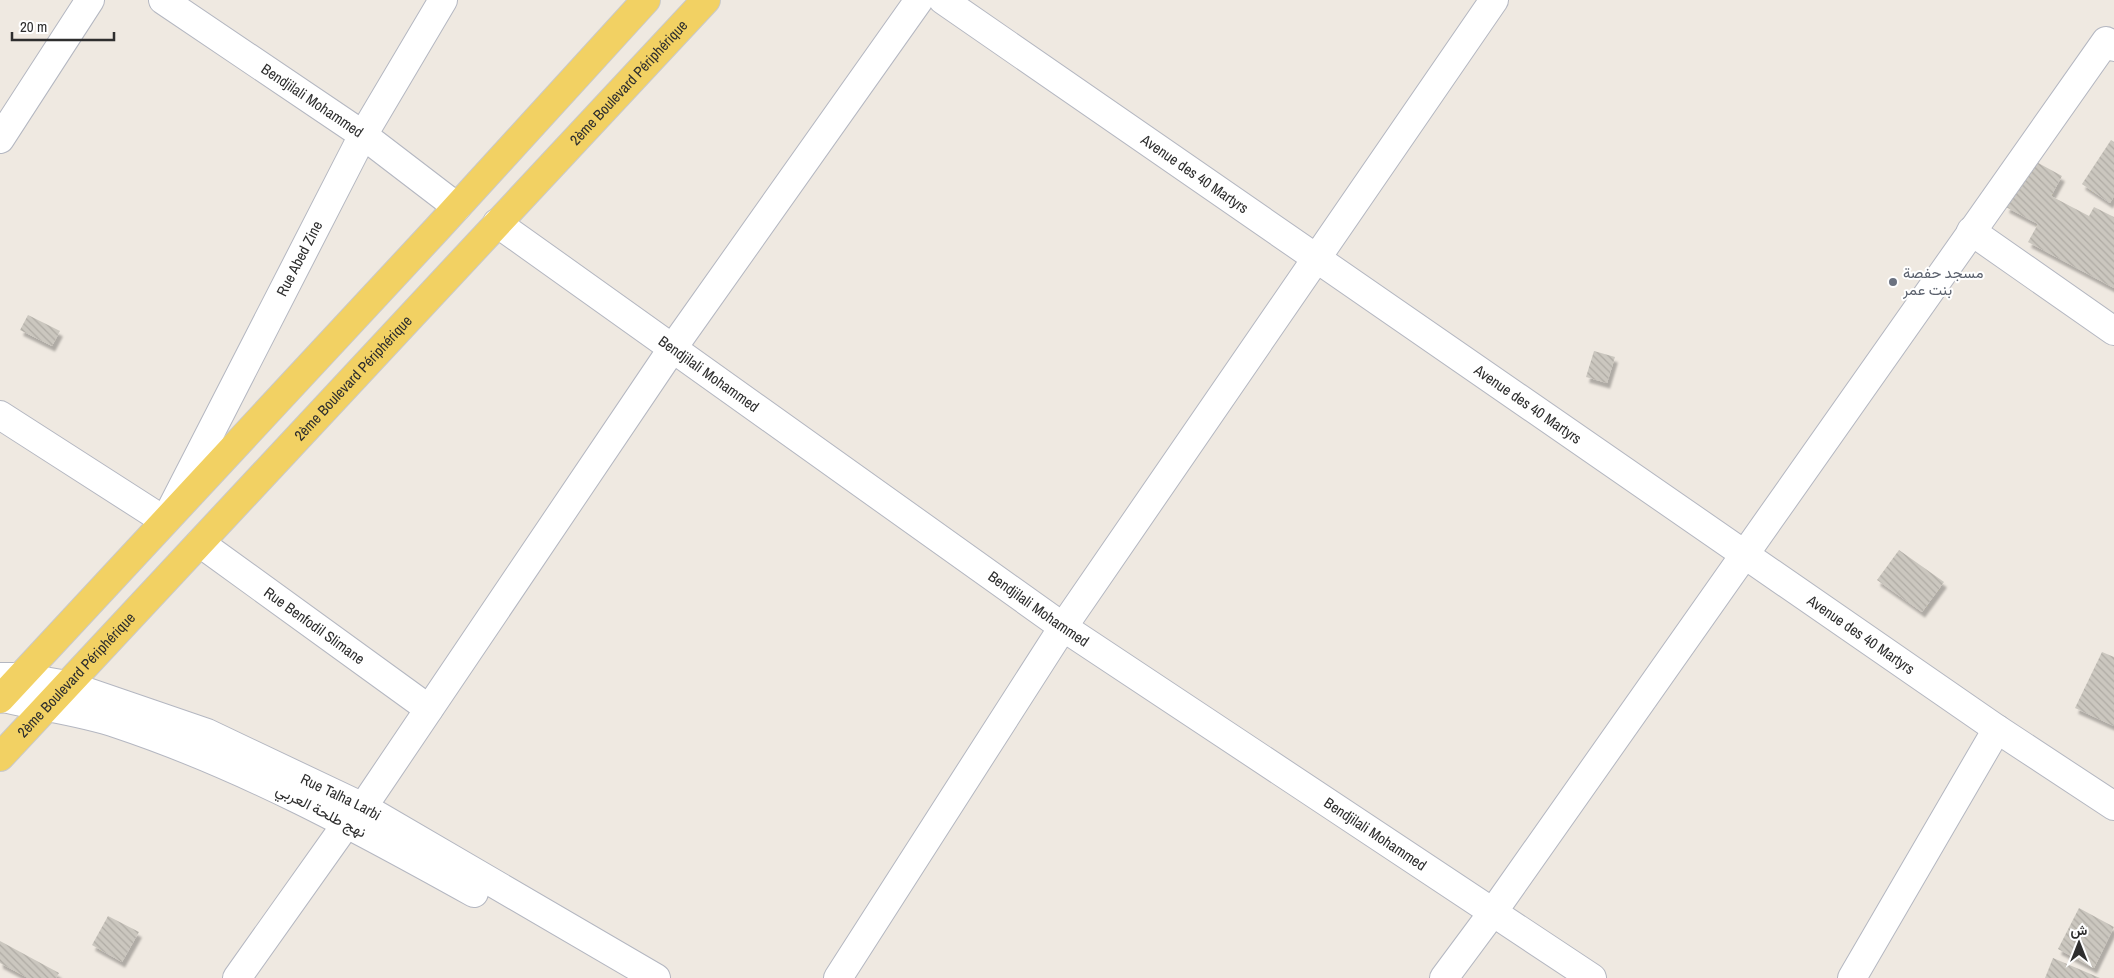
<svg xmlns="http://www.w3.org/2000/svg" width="2114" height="978" viewBox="0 0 2114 978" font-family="'Archivo Narrow',Vazirmatn,sans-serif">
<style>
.building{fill:url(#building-back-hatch);filter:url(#shadow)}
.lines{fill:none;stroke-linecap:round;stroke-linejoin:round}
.minor-casing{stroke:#b4b7c1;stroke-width:30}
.tertiary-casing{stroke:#b4b7c1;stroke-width:30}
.secondary-casing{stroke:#b4b7c1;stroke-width:30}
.primary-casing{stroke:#c9c9c9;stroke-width:30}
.minor{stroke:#fff;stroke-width:28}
.tertiary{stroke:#fff;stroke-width:28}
.secondary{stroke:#fff;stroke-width:28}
.primary{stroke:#f2d163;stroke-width:28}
.worship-dot{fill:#6b7280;stroke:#fff;stroke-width:2}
.labels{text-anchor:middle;stroke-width:4;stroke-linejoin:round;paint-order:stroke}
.street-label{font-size:15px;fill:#2e2e2e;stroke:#fff}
.worship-label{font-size:15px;fill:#5b616d;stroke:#fff;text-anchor:start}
</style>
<defs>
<pattern id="building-back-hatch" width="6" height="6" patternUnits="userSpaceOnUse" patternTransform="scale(1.25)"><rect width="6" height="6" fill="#cbc7bf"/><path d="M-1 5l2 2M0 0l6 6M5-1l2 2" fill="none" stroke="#afaba4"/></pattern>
<filter id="shadow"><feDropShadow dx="3" dy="5.5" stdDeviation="1" flood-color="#0004"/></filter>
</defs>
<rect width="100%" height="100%" fill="#efe9e1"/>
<!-- building -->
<g class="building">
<path d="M2111,140L2114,142V196L2110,203L2082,184Z"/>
<path d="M2031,159L2062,176L2051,196L2089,216L2094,207L2114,217V288L2028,242L2038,224L2006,207Z"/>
<path d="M28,315L60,331L52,346L20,330Z"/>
<path d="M1594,351L1615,357L1607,383L1586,377Z"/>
<path d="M1899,550L1944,582L1922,612L1877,580Z"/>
<path d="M2102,652L2114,657V726L2075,708Z"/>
<path d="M2079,908L2114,927L2094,968L2058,949Z"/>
<path d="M108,916L139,932L122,962L92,945Z"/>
<path d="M0,941L59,973L56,978H28L0,963Z"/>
<path d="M2053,958L2100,978H2045Z"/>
</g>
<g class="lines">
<defs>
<g id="minor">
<path id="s1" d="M163,0L363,135L457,207"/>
<path d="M0,139L90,0"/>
<path id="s2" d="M497,223L1063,627L1592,978"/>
<path d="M1971,231L2114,331"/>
<path id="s3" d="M0,415L165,521L363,135L443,0"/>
<path id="s4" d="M200,543L429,709"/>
<path d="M237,978L347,823L363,807L672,349L919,0"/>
<path d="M838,978L1063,627L1494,0"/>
<path d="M1444,978L1493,912L2106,41L2114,47"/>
<path d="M1852,978L1997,729"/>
</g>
<g id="tertiary">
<path id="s5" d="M0,677H21L67,685L207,733L363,807L656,978"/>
<path d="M0,697C39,707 80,711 118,724C244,766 359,829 474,893"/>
</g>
<g id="secondary">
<path id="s6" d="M943,0L1997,729L2114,806"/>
</g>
<g id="primary">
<path d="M0,699L437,229L646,0"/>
<path id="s7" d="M0,757L706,0"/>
</g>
</defs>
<!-- minor casing -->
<use href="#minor" class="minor-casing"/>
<!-- tertiary casing -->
<use href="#tertiary" class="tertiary-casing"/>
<!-- secondary casing -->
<use href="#secondary" class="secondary-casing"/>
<!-- primary casing -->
<use href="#primary" class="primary-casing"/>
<!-- minor -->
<use href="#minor" class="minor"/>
<!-- tertiary -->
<use href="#tertiary" class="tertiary"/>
<!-- secondary -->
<use href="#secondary" class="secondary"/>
<!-- primary -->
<use href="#primary" class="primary"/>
</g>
<!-- markers -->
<circle class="worship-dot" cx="1893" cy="282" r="5"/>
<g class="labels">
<!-- street labels -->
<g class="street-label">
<text dy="5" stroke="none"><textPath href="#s7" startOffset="922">2ème Boulevard Périphérique</textPath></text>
<text dy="5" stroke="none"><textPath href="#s1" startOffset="180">Bendjilali Mohammed</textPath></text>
<text dy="5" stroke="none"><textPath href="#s6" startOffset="306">Avenue des 40 Martyrs</textPath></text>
<text dy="5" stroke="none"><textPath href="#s3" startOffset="491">Rue Abed Zine</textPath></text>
<text dy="5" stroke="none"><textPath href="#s2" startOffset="260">Bendjilali Mohammed</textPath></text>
<text dy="5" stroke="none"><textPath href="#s7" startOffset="518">2ème Boulevard Périphérique</textPath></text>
<text dy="5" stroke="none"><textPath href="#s6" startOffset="711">Avenue des 40 Martyrs</textPath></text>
<text dy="5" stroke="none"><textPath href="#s2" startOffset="665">Bendjilali Mohammed</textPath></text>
<text dy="5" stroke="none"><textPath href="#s4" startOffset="141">Rue Benfodil Slimane</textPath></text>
<text dy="5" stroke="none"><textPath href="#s6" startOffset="1116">Avenue des 40 Martyrs</textPath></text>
<text dy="5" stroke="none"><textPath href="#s7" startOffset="112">2ème Boulevard Périphérique</textPath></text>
<text dy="5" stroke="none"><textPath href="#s5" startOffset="364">Rue Talha Larbi</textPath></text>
<text transform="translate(321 811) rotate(27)" y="5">نهج طلحة العربي</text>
<text dy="5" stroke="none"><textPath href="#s2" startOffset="1070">Bendjilali Mohammed</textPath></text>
</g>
<!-- worship labels -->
<g class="worship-label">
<text x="1903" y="278">مسجد حفصة<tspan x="1903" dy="17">بنت عمر</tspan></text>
</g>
</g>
<!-- north arrow -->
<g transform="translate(2079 943)" stroke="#ffffff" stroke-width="4" paint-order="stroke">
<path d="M0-4L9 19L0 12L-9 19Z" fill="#2e2e2e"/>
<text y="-8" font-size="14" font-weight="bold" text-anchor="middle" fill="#2e2e2e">ش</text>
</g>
<!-- scale -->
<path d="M12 32v8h102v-8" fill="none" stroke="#2e2e2e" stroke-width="2.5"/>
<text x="20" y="32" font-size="15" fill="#2e2e2e" stroke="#ffffff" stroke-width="4" paint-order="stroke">20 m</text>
</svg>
